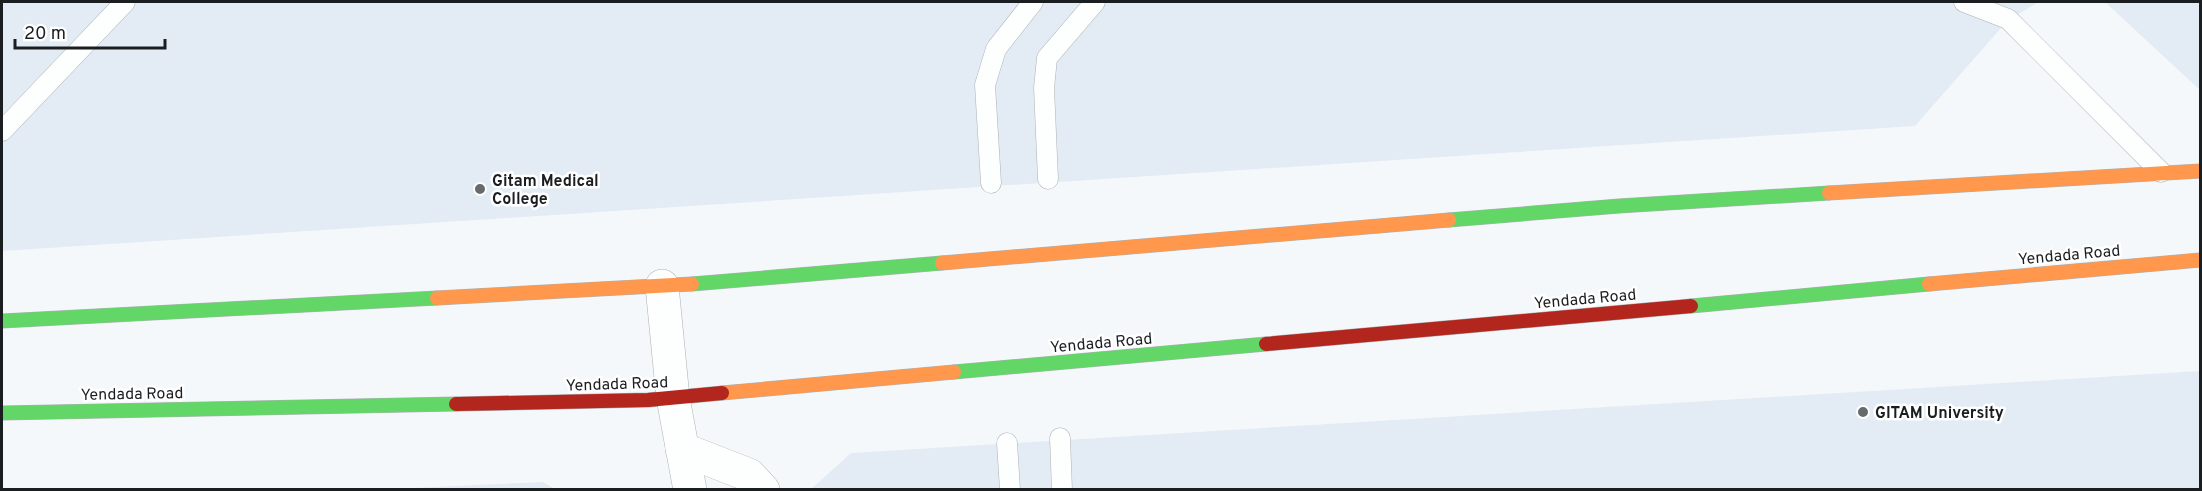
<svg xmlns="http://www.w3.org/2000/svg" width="2202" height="491" viewBox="0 0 2202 491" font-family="Overpass,sans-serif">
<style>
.built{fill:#e3ecf4}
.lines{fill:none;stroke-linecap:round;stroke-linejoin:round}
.lane-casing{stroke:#aeb1b4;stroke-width:21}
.street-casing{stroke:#aeb1b4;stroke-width:34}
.fast-casing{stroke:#aeb1b4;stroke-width:15}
.slow-casing{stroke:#aeb1b4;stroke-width:15}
.jam-casing{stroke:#aeb1b4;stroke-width:15}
.lane{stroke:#fdfefe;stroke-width:20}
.street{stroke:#fdfefe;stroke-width:33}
.fast{stroke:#63d668;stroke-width:14}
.slow{stroke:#ff974d;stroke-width:14}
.jam{stroke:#b3261e;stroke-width:14}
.poi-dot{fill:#676a6d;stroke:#fff;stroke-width:2}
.labels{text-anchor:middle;stroke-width:5;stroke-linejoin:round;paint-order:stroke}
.poi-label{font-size:16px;font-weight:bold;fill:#1b1e20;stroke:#fff;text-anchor:start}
.street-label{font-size:16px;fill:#1b1e20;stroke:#fff}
</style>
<rect width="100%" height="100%" fill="#f4f8fb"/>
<!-- built -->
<g class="built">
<path d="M2,2H2039L2008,20L1915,126L2,251Z"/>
<path d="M2105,2H2200V90Z"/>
<path d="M2200,371V489L810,490L851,453Z"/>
<path d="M543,482L555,489H389Z"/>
</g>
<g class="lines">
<defs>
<g id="lane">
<path d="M1964,2L2008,19L2161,172"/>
<path d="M2,131L125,2"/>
<path d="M1048,179L1044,88L1047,58L1095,2"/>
<path d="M991,183L985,85L996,49L1033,2"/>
<path d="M1060,438L1062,490"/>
<path d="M1007,443L1010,490"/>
</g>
<g id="street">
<path d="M662,286L673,398L690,490"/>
<path d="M682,449L749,475L763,490"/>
</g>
<g id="fast">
<path d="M1449,220L1619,206L1829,193"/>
<path d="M692,284L942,263"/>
<path d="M1691,306L1929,284"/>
<path d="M2,321L437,298"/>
<path d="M954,372L1266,344"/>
<path d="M2,413L456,404"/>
</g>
<g id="slow">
<path d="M1829,193L2200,171"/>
<path d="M942,263L1449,220"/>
<path d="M1929,284L2200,260"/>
<path d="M437,298L692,284"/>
<path d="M722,393L954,372"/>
</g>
<g id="jam">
<path d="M1266,344L1691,306"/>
<path d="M456,404L648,400L722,393"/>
</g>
</defs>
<!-- lane casing -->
<use href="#lane" class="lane-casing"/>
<!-- street casing -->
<use href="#street" class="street-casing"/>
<!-- fast casing -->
<use href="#fast" class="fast-casing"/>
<!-- slow casing -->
<use href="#slow" class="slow-casing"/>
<!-- jam casing -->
<use href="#jam" class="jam-casing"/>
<!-- lane -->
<use href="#lane" class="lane"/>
<!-- street -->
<use href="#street" class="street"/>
<!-- fast -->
<use href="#fast" class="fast"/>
<!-- slow -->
<use href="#slow" class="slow"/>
<!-- jam -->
<use href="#jam" class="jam"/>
</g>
<!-- markers -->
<g class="poi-dot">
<circle cx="480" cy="189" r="6"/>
<circle cx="1863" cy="412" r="6"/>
</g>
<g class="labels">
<!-- poi labels -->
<g class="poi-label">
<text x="492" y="186">Gitam Medical<tspan x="492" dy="18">College</tspan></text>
<text x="1875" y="418">GITAM University</text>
</g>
<!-- street labels -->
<g class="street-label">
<text transform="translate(2069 254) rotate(-5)" y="6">Yendada Road</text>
<text transform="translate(1585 298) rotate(-5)" y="6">Yendada Road</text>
<text transform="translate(1101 342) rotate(-5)" y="6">Yendada Road</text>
<text transform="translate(617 383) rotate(-2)" y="6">Yendada Road</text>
<text transform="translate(132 393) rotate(-1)" y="6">Yendada Road</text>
</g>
</g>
<!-- border -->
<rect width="2202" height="491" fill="none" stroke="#1b1e20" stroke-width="6"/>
<!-- scale -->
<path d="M15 39v9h150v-9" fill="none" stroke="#1b1e20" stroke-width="3"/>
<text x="24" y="39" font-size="18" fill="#1b1e20" stroke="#ffffff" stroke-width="4.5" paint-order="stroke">20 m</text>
</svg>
